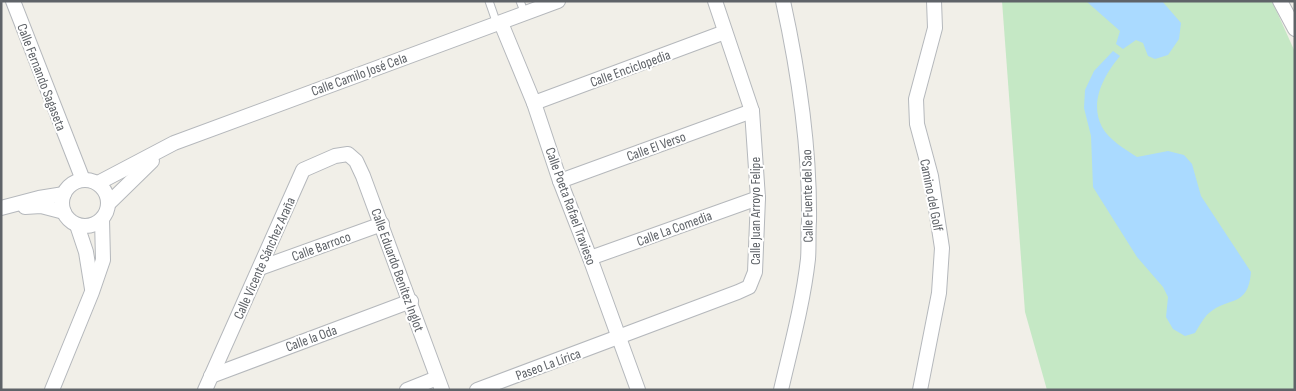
<svg xmlns="http://www.w3.org/2000/svg" width="1296" height="391" viewBox="0 0 1296 391" font-family="'Sofia Sans Condensed',sans-serif">
<style>
.green{fill:#c5e8c5}
.water{fill:#aadaff}
.lines{fill:none;stroke-linecap:round;stroke-linejoin:round}
.lane-casing{stroke:#b5b8bc;stroke-width:9}
.street-casing{stroke:#b5b8bc;stroke-width:16}
.lane{stroke:#fff;stroke-width:7}
.street{stroke:#fff;stroke-width:14}
.labels{text-anchor:middle;stroke-width:4;stroke-linejoin:round;paint-order:stroke}
.street-label{font-size:14px;fill:#5f6368;stroke:#fff}
</style>
<rect width="100%" height="100%" fill="#f1efe8"/>
<!-- green -->
<path class="green" d="M1002,1H1272L1295,52V390H1047L1025,312Z"/>
<!-- water -->
<g class="water">
<path d="M1086,1H1162L1181,23L1179,39L1168,55L1155,59L1148,56L1143,43L1136,40L1123,49L1116,44L1120,31Z"/>
<path d="M1113,51L1120,56C1104,75 1089,102 1102,127C1109,140 1125,149 1137,157L1168,151L1184,155L1192,164L1201,196L1251,272C1248,308 1229,296 1209,313C1203,318 1199,327 1195,333L1185,336L1173,329L1166,317L1168,297L1163,287L1137,257L1093,187L1091,136L1084,108L1085,90L1094,71Z"/>
</g>
<g class="lines">
<defs>
<g id="lane">
<path d="M489,1L497,24"/>
<path d="M520,1L525,14"/>
</g>
<g id="street">
<path d="M13,1L83,180"/>
<path d="M1280,1L1295,29"/>
<path d="M501,23L534,103L560,181L590,258L638,390"/>
<path d="M534,103L725,32"/>
<circle cx="85" cy="203" r="23"/>
<path d="M560,181L752,111"/>
<path d="M98,183L174,143L558,1"/>
<path d="M108,204L152,161"/>
<path d="M25,207L41,206L64,212"/>
<path d="M1,208L39,198L64,194"/>
<path d="M77,225L86,252L92,289"/>
<path d="M590,258L758,198"/>
<path d="M260,268L382,224"/>
<path d="M211,376L411,301"/>
<path d="M52,390L92,292L103,260L102,219"/>
<path d="M205,390L303,170L335,156L348,154L356,161L363,176L442,390"/>
<path d="M407,390L437,378"/>
<path d="M477,390L738,292L749,287L755,272L758,198L752,111L715,1"/>
<path d="M781,390C791,347 803,303 808,259C809,246 808,233 809,221C810,146 799,74 783,1"/>
<path d="M920,390L939,293L942,248L931,176L917,124L916,99L935,28L934,1"/>
</g>
</defs>
<!-- lane casing -->
<use href="#lane" class="lane-casing"/>
<!-- street casing -->
<use href="#street" class="street-casing"/>
<!-- lane -->
<use href="#lane" class="lane"/>
<!-- street -->
<use href="#street" class="street"/>
</g>
<g class="labels">
<!-- street labels -->
<g class="street-label">
<text transform="translate(630 68) rotate(-20)" y="5">Calle Enciclopedia</text>
<text transform="translate(359 74) rotate(-20)" y="5">Calle Camilo José Cela</text>
<text transform="translate(42 77) rotate(69)" y="5">Calle Fernando Sagaseta</text>
<text transform="translate(656 146) rotate(-20)" y="5">Calle El Verso</text>
<text transform="translate(932 195) rotate(79)" y="5">Camino del Golf</text>
<text transform="translate(807 196) rotate(-91)" y="5">Calle Fuente del Sao</text>
<text transform="translate(571 206) rotate(70)" y="5">Calle Poeta Rafael Travieso</text>
<text transform="translate(755 211) rotate(-90)" y="5">Calle Juan Arroyo Felipe</text>
<text transform="translate(674 228) rotate(-20)" y="5">Calle La Comedia</text>
<text transform="translate(321 246) rotate(-20)" y="5">Calle Barroco</text>
<text transform="translate(264 258) rotate(-66)" y="5">Calle Vicente Sánchez Araña</text>
<text transform="translate(398 270) rotate(70)" y="5">Calle Eduardo Benítez Inglot</text>
<text transform="translate(311 338) rotate(-20)" y="5">Calle la Oda</text>
<text transform="translate(548 364) rotate(-20)" y="5">Paseo La Lírica</text>
</g>
</g>
<!-- border -->
<rect width="1296" height="391" fill="none" stroke="#5f6368" stroke-width="5"/>
</svg>
